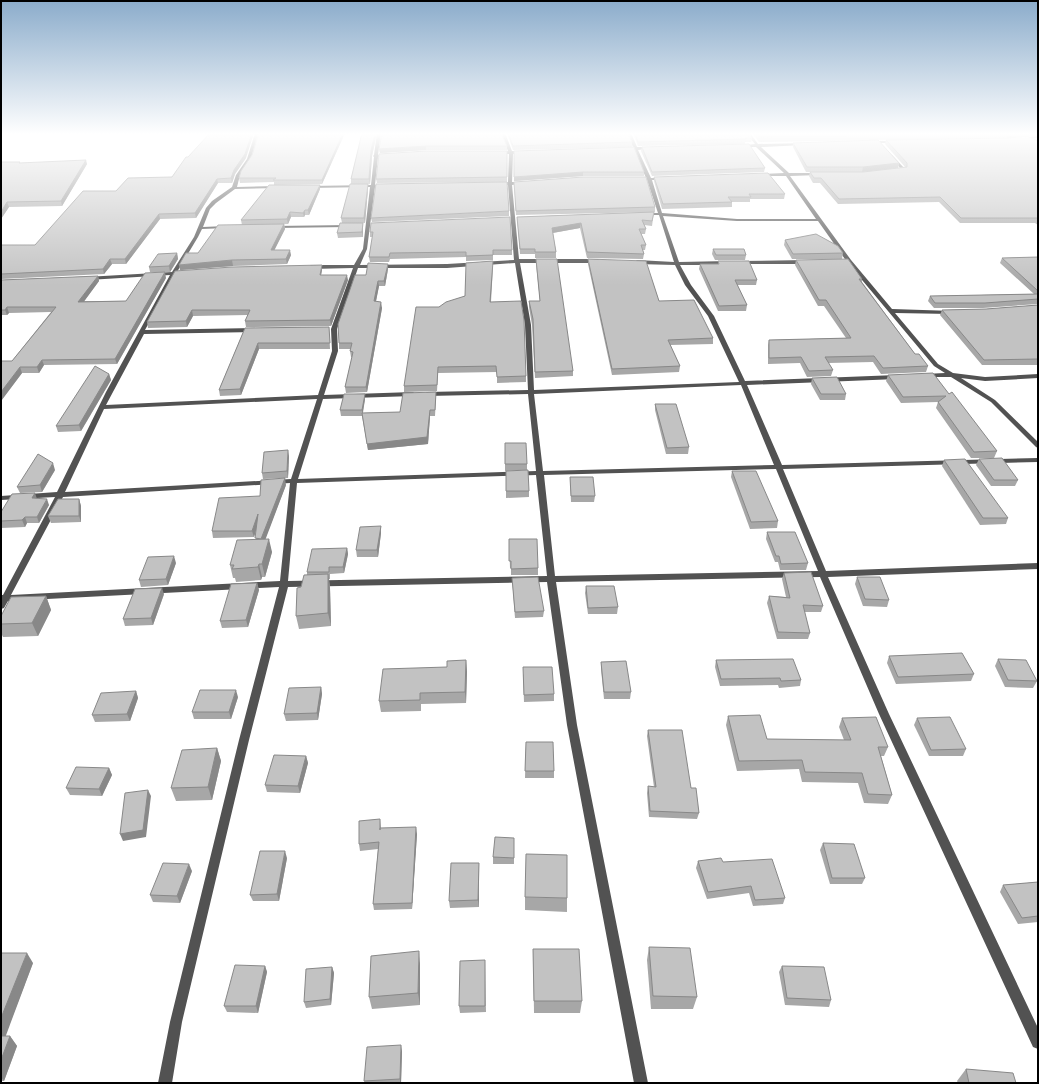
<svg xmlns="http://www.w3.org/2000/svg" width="1039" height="1084" viewBox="0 0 1039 1084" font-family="'Space Grotesk',sans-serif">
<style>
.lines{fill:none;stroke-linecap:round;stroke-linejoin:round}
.minor{fill:#525252;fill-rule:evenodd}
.wall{fill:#a7a7a7}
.shaded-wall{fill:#888}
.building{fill:#c2c2c2;stroke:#888}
</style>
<rect width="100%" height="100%" fill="#fff"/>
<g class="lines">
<!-- minor -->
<g class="minor">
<path d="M255,133H259L251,159L240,175L237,187L277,186L279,187L277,188L235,189L216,203L210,209L203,227L226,226L228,227L226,228L202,229L198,237L177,272L184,271L187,273L184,275H175L145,330L255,328L258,330L255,332L144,334L106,405L318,395L332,351L331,329L353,268L311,269L308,267L311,265H354L363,249L370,187L309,188L307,187L309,186L371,185L374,157L373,156L374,155L377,133H381L378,155H389L391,156L389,157H378L375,185H385L387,186L385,187H375L367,249L360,265L447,264L514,260L508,185H497L495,184L508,182L509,154H498L496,153L508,151L501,133H505L512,151H524L526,152L513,154L512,182H523L525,183L512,185L519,259H598L601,261L598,263H520L531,325L534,390L739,382L708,316L685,285L675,265L637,264L634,262L637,260L674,262L659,215H644L642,214L644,213H658L647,180H637L635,179L637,178H646L634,150H624L622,149L633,147L627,133H631L637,147H652L654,148L638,150L651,178H665L667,179L665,180H652L662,213L737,219H816L786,176H760L759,175L761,174L784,173L756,147H740L738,146L755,144L746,133H750L758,144L805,143L804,145L761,147L789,173H820V175H819L790,176L851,260L892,309L953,311L954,312L951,314L895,313L938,364L953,373L985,377L1038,374V378L985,381L961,378L995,400L1038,442V448L1036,447L991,402L951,377H922V375L924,374L945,373L934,366L847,262L818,221H737L663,216L679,262L728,261L731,263L728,265H680L691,285L714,316L745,381L897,375L900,377L897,379L747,385L782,465L1038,458V462L783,469L826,571L1038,563V569L828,577L889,714L1038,1028V1049L1033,1047L879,714L820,577L556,582L577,725L648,1083H634L567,725L547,582L288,587L249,740L182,1022L172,1083H158L170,1022L239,740L279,587L8,601L4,608L1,609V595H3L55,497L1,500V496L57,492L106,392L170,275L88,280L85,278L86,277L172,272L194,237L206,208L212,201L232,187L236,175L247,159ZM515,263L525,325L528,390L427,392L424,394L427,396L528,394L536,471L298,479L323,399L413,396L416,394L413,392L324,395L338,351L337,329L358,268H447ZM741,385L774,465L543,471L534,394ZM317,399L291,479L65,492L104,409ZM776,469L818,571L555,576L544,475ZM536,475L547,576L288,581L297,483ZM290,483L280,581L11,595L63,497Z"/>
<path d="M1038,136V138L1018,139L1016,138Z"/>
<path d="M879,141H897L899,142L897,143H878Z"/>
<path d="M892,155L905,169V171L896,173V171L901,169L890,156Z"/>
<path d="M350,225V226L348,227L274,228L272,227L274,226Z"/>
<path d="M739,261L806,260L809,262L806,264H737V262Z"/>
</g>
</g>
<!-- wall -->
<g class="wall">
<path d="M258,133H345L322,184L274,185V182L240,183L239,178L252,155Z"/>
<path d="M362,133H377L372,156L370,184H351V179Z"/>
<path d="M382,133L507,146V150H426L380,153L379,149Z"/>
<path d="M507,133H628L632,142V147L513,150Z"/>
<path d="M633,133H748L752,138L751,142H745V144L638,146Z"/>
<path d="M752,133H1038V135L1007,138L759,142Z"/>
<path d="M886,140L1038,141V225L1035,223H960L939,202L838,204L820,183H813L809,176L810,172H863L906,168L885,144Z"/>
<path d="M793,143L899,163L898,168L862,172H806L793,147Z"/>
<path d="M642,147L765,168L764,172L652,176L641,151Z"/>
<path d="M507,151V182L377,183L376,179Z"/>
<path d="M514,151L644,172V176H583L514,181Z"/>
<path d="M246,158L235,174L232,183H218L196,218L160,219L126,264H112L104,274L1,279V245H35L116,191Z"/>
<path d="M20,163L87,164L62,206L9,207L1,219Z"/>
<path d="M654,177L785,194L784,199H750V202H732V207L662,209L654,181Z"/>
<path d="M514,182L655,207V212L516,215Z"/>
<path d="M368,184V189L365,223H342L341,218Z"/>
<path d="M320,185V189L309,215H305L304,217H291L288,224L242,225L241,220Z"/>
<path d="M509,211V216L372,222L371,218Z"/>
<path d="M654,212L652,226L644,225L646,229L645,234H641L646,245L645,250H643L644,254L643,259L587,258L580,228L553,233L556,252V258H535V254H520L517,217Z"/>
<path d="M363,223V237L338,238L337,233Z"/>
<path d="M371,223L512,250V255H493V260L466,261V257L390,259L389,262H370L369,257L373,237H370V232Z"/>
<path d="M284,224L285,229L274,250L291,255L287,264L233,266L180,270L198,253Z"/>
<path d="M785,240L843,253L842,259H792L784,245Z"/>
<path d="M713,249L746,255L745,260H715L712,254Z"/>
<path d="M177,253L178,259L170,272H150L149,267Z"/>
<path d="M1038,257V304L983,308H934L928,301L930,296L1034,294L1000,263L1002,258Z"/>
<path d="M536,259L573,371V376L535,378L532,325L529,307V301H540L536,264Z"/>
<path d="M588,259L659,301L713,338V344L670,345L680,366L679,372L612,375L588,264Z"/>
<path d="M796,260L862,279V282L915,354L928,366L926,372L881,374L873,362L828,363L833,370L831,376L807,377L800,363L768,364V345L769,340L846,338L824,306H818L795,265Z"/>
<path d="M718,261L757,280L756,285H737L747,305L746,311H718L699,269L700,264H718Z"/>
<path d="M322,265V270L321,275L348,280L331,326L246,327L245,321L248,315L193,316L187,327L148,328L147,322Z"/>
<path d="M493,266L491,302L526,376V382L497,383V372L438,373L437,391L404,392V386L439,307L465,296Z"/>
<path d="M388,269L385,286H379L376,301L382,308L367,392L346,393L345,387L352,357H351L350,351L351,349H339V343L366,275Z"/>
<path d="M98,276L99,281L84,301H126L166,278L117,364L44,365L39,373H22L1,401V361H12L51,312L9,313L7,315H1V280Z"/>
<path d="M1038,305V365H982L940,315L942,310L986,309Z"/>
<path d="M329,327L330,349H259L241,395L220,396L219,390L245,328Z"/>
<path d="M109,374L111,380L81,431L58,432L56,426Z"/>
<path d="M888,375L949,394L997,451L994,458H971L936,408L938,402L901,403L886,381Z"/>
<path d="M812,378L846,394L845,400H820L811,384Z"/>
<path d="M436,398L435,416H430L428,444L368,450L362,416H341L340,410L365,399L363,413L400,412Z"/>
<path d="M655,404L689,447L688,454H666L655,410Z"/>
<path d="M505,443L527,464V470L505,471Z"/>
<path d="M289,456L288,478L263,479L262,473Z"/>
<path d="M979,459L1018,480L1015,486H991L976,465Z"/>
<path d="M944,460L1008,518L1006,524L980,525L942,466Z"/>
<path d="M55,470L42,492L20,493L17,487Z"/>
<path d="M506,471L529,491V497L506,498Z"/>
<path d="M732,471L778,521L777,528L750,529L731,477Z"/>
<path d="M570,477L595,496L594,502H571Z"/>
<path d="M286,485L265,539L272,552L265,577H262L261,580L236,582L235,578H233L230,565L256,540V530L254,537L213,538L212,531Z"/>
<path d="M37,498L49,505L39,523H27L25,527L1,528V512Z"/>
<path d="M79,499L81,506V522L51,523L48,516Z"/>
<path d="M381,526V533L378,557H357L356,550Z"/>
<path d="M767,532L808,563L806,570H780L778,562H775L766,539Z"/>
<path d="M509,539L538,568V575H511V568H510Z"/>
<path d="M347,548L348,554L344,573L330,574V579H329L330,588L331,626L299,629L296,616L301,587L307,575V572Z"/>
<path d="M176,563L168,585L141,587L139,580Z"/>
<path d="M784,573L823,606L821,612H804L810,633L808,639H777L767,603L769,596L786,597L782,579Z"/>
<path d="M857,577L889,600L887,607L863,606L855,584Z"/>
<path d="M512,578L544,611L543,617L515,618Z"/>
<path d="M257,583L259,590L248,627L222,628L220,621Z"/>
<path d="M586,586L618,607L617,614H588L585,593Z"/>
<path d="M164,594L153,625L125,626L123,619Z"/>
<path d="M46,596L51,610L38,636L3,637L1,633V616Z"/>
<path d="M889,656L974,674L971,681L896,684L887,663Z"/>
<path d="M998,659L1037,681L1033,688L1005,687L995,666Z"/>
<path d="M466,660L467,672L466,703L421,704V711L381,712L379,701L447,667Z"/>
<path d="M716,660L801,680L800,686L779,688L778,685L720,686L715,667Z"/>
<path d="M601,662L631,692L630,699H604L601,669Z"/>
<path d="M523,674L554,694V701L524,702Z"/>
<path d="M321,687L322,694L318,720L286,721L284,714Z"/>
<path d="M136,691L138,698L130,721L95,722L92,715Z"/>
<path d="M238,697L231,719H194L192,712Z"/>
<path d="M728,716L767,739L844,740L839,727L842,718L888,747L884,756H881L892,795L888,804L864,803L858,783L802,782L799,769L737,771L726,725Z"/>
<path d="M917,718L966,749L963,756H929L914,725Z"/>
<path d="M648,730L691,788L699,813L697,819L649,817L647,793L648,786L654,787L647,736Z"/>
<path d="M526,742L554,771V778H525Z"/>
<path d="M217,748L221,761L212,800L176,801L171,788Z"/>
<path d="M306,756L308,763L300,793L267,792L265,785Z"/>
<path d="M109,768L112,775L102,796L70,795L66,788Z"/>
<path d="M380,819L381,828L417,834L412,909L374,910L373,904L378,849L360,851L359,844Z"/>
<path d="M514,838V864H493V857Z"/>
<path d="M823,843L865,878L862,884H830L820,850Z"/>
<path d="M287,858L279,901H253L250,895Z"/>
<path d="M698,861L723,862L785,898L783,904L753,906L749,893L707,899L696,868Z"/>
<path d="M479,863V907L450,908L449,901Z"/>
<path d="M192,871L180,903L153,902L150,895Z"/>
<path d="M1038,882V922L1018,924L1000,892L1003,885Z"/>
<path d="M525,897L567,898V912L525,910Z"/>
<path d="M649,947L697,997L693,1009H651L647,960Z"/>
<path d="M533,949L582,1001L580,1013H534Z"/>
<path d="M1,953L33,963L5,1036H10L17,1046L4,1081H1Z"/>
<path d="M485,960L486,1012L460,1013L459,1006Z"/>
<path d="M420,964V1005L372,1009L369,997Z"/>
<path d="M265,966L267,972L258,1013L227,1012L224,1006Z"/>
<path d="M782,966L831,1000L829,1007L785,1005L779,972Z"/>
<path d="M332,967L334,973L331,1005L306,1008L304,1002Z"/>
<path d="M402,1051L401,1083H365L364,1081Z"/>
<path d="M966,1069L1016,1083H958L957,1081Z"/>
</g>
<!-- shaded-wall -->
<g class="shaded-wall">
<path d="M252,133H254L246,158L235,174L232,183L231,178L234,170Z"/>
<path d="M343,133H345L322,184V180Z"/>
<path d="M375,133H377L372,156L370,184L369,179L371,151Z"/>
<path d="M1008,133H1038V135L1007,138Z"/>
<path d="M426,146V150L380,153L379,149Z"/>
<path d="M86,160L87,164L62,206L61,201Z"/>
<path d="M899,163L898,168L862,172L863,167Z"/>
<path d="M583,172V176L514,181V177Z"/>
<path d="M217,179L218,183L196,218L195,213Z"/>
<path d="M368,184V189L365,223L364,218Z"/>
<path d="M320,185V189L309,215L308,210Z"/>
<path d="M7,202L9,207L1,219V212Z"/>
<path d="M305,210V215L304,217L303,213Z"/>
<path d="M290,212L291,217L288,224L287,219Z"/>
<path d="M159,214L160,219L126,264L125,259Z"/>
<path d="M363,223V237L362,232Z"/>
<path d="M581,223L580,228L552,233V228Z"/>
<path d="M284,224L285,229L272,255L271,250Z"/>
<path d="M290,250L291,255L287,264L286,259Z"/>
<path d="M177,253L178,259L170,272L169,266Z"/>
<path d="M110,259L112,264L104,274L103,269Z"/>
<path d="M232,260L233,266L180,270L179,265Z"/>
<path d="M388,264V269L385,286L384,281Z"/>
<path d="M322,265V270L320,281V275Z"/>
<path d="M165,272L166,278L117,364L115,359Z"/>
<path d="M347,275L348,280L331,326L330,320Z"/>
<path d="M98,276L99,281L80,307L78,302Z"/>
<path d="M378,281L379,286L375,306L374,301Z"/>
<path d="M381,302L382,308L367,392L366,387Z"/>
<path d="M7,307L9,313L7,315L5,310Z"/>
<path d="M192,310L193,316L187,327L186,321Z"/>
<path d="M258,343L259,349L241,395L240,389Z"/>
<path d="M42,360L44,365L39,373L37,367Z"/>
<path d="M20,367L22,373L1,401V392Z"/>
<path d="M109,374L111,380L81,431L79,425Z"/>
<path d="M365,394V399L362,416V410Z"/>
<path d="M430,410V416L428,444L368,450L367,444Z"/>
<path d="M288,450L289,456L288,478L287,471Z"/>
<path d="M53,463L55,470L42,492L40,485Z"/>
<path d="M285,478L286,485L263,546L261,539Z"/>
<path d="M35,493L37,499L32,498Z"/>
<path d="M47,499L49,505L39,523L37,517Z"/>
<path d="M79,499L81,506V522L79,516Z"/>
<path d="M258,514L259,521L254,537L252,531Z"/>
<path d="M25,517L27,523L25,527L22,520Z"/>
<path d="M381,526V533L378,557L377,550Z"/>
<path d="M269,539L272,552L265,577L262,564Z"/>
<path d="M347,548L348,554L344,573L343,567Z"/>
<path d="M174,556L176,563L168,585L166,579Z"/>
<path d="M259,564L262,577L261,580L258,567Z"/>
<path d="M328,574L330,588L331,626L328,613Z"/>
<path d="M257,583L259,590L248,627L246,620Z"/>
<path d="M162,588L164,594L153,625L151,618Z"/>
<path d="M46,596L51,610L38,636L32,623Z"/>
<path d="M466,660L467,672L466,703L465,692Z"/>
<path d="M321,687L322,694L318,720L317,713Z"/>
<path d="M236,690L238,697L231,719L229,712Z"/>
<path d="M136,691L138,698L130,721L127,714Z"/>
<path d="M217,748L221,761L212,800L208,787Z"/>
<path d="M306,756L308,763L300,793L298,786Z"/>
<path d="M109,768L112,775L102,796L99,789Z"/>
<path d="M148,790L151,796L146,837L123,841L120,834Z"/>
<path d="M416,827L417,834L412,909V903Z"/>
<path d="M285,851L287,858L279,901L277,894Z"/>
<path d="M479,863V907L478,900Z"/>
<path d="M189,864L192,871L180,903L177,896Z"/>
<path d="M419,951L420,964V1005L418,993Z"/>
<path d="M27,953L33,963L2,1046L1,1045V1018Z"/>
<path d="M265,966L267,972L258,1013L256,1006Z"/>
<path d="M332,967L334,973L331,1005L330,999Z"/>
<path d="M10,1036L17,1046L4,1081L1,1077V1060Z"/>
<path d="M401,1045L402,1051L401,1083H400V1079Z"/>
</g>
<!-- building -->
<g class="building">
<path d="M210,133H252L245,154L234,170L231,178L217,179L195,213L159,214L125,259H110L103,269L1,274V245H35L83,191H116L128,178L172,177L186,157H188Z"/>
<path d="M259,133H343L322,180H273L276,178H239L241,171L252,155Z"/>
<path d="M362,133H375L371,151L369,179H351Z"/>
<path d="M382,133H501L507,146H426L379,149Z"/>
<path d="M508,133H628L632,142L513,146Z"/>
<path d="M635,133H748L752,138H745L746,139L638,142Z"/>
<path d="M756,133H997L760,137Z"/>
<path d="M1027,136L1038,141V219L1037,218H961L940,197L839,199L821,178H814L810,172H863L907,167V163L886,140L1008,138Z"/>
<path d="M878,140L899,163L863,167H807L793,143Z"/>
<path d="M749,144L765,168L652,172L642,147Z"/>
<path d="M634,147L644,172H583L514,177V151Z"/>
<path d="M426,151H507V177L376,179L379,154Z"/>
<path d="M86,160L61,201L7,202L1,212V162H20L19,163Z"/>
<path d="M768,173L785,194H749L751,197H728L732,202L663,204L654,177Z"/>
<path d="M583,177H646L655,207L516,211L514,182Z"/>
<path d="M507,182L509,211L371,218L376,184Z"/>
<path d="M350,184H368L364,218H341Z"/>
<path d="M269,185H320L308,210H305L303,213L290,212L287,219L241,220Z"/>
<path d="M654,212L652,221L642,220L646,229H639L646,245H641L644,254L587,252L581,223L552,228L556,252H535V249H520L517,217Z"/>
<path d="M510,217L512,250H493V255L466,256V252L390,253L389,257H369L373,232H370L371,223Z"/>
<path d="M340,223H363L362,232L337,233Z"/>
<path d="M284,224L271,250H290L286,259L232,260L179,265L186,253H198L218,225Z"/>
<path d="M816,234L838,246L843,253L793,254L785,240Z"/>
<path d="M713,249H744L746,255H716Z"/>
<path d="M177,253L169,266L149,267L158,254Z"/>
<path d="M1038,257V291L1002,258Z"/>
<path d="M536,259H557L573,371L535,372L533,319L529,301H540Z"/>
<path d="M588,259L646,261L659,301L694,300L713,338L668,340L680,366L612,369Z"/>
<path d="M848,259L862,279H859L915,354H919L928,366L883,368L874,356L825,357L833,370L809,371L801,357L769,358V340L851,338L826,300H819L796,260Z"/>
<path d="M493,261L490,302L521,301L524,320L526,376L497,377L496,366L438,367L437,385L404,386L416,307H439L446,302L465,296L466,263Z"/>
<path d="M718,261H749L757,280H735L747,305L719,306L700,264H719Z"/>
<path d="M368,263L388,264L384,281H378L374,301L381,302L366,387H345L353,352L350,351L352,343H339L338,324L355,275H366Z"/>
<path d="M322,265L320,275H347L330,320L245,321L250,310H192L186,321L147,322L175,271L232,267Z"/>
<path d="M165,272L115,359L42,360L37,367H20L1,392V361H12L56,307H7L5,310H1V280L98,276L78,302L126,301L145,273Z"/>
<path d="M1038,294V299L985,303H935L930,296Z"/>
<path d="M1038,305V359L984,360L942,310L986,309Z"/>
<path d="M329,327L330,343H258L240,389L219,390L245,328Z"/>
<path d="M95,366L109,374L79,425L56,426Z"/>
<path d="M933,373L949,394L952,392L997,451L974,452L938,402L946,396L903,397L888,375Z"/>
<path d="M837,377L846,394H821L812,378Z"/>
<path d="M436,392L435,410H430L427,437L367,444L362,413L400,412L403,393Z"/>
<path d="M344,394H365L362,410H340Z"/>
<path d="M655,404H676L689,447L667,448Z"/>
<path d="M505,443H526L527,464H505Z"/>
<path d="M288,450L287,471L262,473L264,452Z"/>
<path d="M38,454L53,463L40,485L17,487Z"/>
<path d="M1002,458L1018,480H994L979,459Z"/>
<path d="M965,459L1008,518H983L944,460Z"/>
<path d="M528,470L529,491H506V471Z"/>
<path d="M732,471H756L778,521L751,522Z"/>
<path d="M570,477H593L595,496H571Z"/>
<path d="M285,478L261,539L255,538L258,514L252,531H212L219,498L260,496L261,480Z"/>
<path d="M35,493L32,498L47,499L37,517H25L22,520L1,521V512L12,494Z"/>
<path d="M58,499H79V516H48Z"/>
<path d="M381,526L377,550H356L360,527Z"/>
<path d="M767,532H795L808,563L781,564L779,556H776Z"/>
<path d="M269,539L262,564H259L258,567L232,569L234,565H230L237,540Z"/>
<path d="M509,539H537L538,568L511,569V561H509Z"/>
<path d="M347,548L343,567H329V572H307L312,549Z"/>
<path d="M174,556L166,579L139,580L148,557Z"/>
<path d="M811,572L823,606L803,605L810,633L778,632L769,596L790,598L784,573Z"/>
<path d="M328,574V613L296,616L297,588L301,587L304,575Z"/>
<path d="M538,577L544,611L515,612L512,578Z"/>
<path d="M857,577H880L889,600L865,599Z"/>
<path d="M257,583L246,620L220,621L231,584Z"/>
<path d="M586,586H614L618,607L588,608Z"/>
<path d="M162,588L151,618L123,619L135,589Z"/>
<path d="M46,596L32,623L1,624V616L11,597Z"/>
<path d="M962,653L974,674L898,677L889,656Z"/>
<path d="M793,659L801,680L781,681L780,678L721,679L716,660Z"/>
<path d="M998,659L1026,660L1037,681L1008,680Z"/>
<path d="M466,660L465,692L420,693V700L379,701L383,669L447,667V661Z"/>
<path d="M626,661L631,692H604L601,662Z"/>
<path d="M523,667H552L554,694L524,695Z"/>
<path d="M321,687L317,713L284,714L289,688Z"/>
<path d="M200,690H236L229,712H192Z"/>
<path d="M136,691L127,714L92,715L101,693Z"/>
<path d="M760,715L767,739L851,740L842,718L876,717L888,747H878L892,795L868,794L862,773L805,772L802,760L739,761L728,716Z"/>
<path d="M950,717L966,749L931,750L917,718Z"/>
<path d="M648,730H682L691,788H696L699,813L650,811L648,786L656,787Z"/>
<path d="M526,742H553L554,771H525Z"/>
<path d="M217,748L208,787L171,788L182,750Z"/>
<path d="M274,755L306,756L298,786L265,785Z"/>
<path d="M76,767L109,768L99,789L66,788Z"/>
<path d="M148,790L143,830L120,834L125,793Z"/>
<path d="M380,819V830V828L416,827L412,903L373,904L379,842L359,844V821Z"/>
<path d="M495,837L514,838V858L493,857Z"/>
<path d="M823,843L854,844L865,878H832Z"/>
<path d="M260,851H285L277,894L250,895Z"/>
<path d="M526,854L567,855V898L525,897Z"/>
<path d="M721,858L723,862L772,859L785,898L755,900L751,886L708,892L698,861Z"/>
<path d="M163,863L189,864L177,896L150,895Z"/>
<path d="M451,863H479L478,900L449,901Z"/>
<path d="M1038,882V916L1022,918L1003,885Z"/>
<path d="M649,947L690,948L697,997L653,996Z"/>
<path d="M533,949H579L582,1001H534Z"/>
<path d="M419,951L418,993L369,997L371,956Z"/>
<path d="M1,953H27L1,1018Z"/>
<path d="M485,960V1006H459L460,961Z"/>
<path d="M235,965L265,966L256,1006H224Z"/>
<path d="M782,966L824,967L831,1000L787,998Z"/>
<path d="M332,967L330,999L304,1002L306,969Z"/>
<path d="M1,1036H10L1,1060Z"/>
<path d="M401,1045L400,1079L364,1081L367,1047Z"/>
<path d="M966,1069L1013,1073L1016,1083H969Z"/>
</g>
<!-- sky -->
<linearGradient id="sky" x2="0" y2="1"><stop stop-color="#8baccb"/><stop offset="0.47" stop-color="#fff"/><stop offset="1" stop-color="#fff" stop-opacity="0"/></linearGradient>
<rect width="1039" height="285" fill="url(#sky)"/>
<!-- border -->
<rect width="1039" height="1084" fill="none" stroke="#000000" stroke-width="4"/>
</svg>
